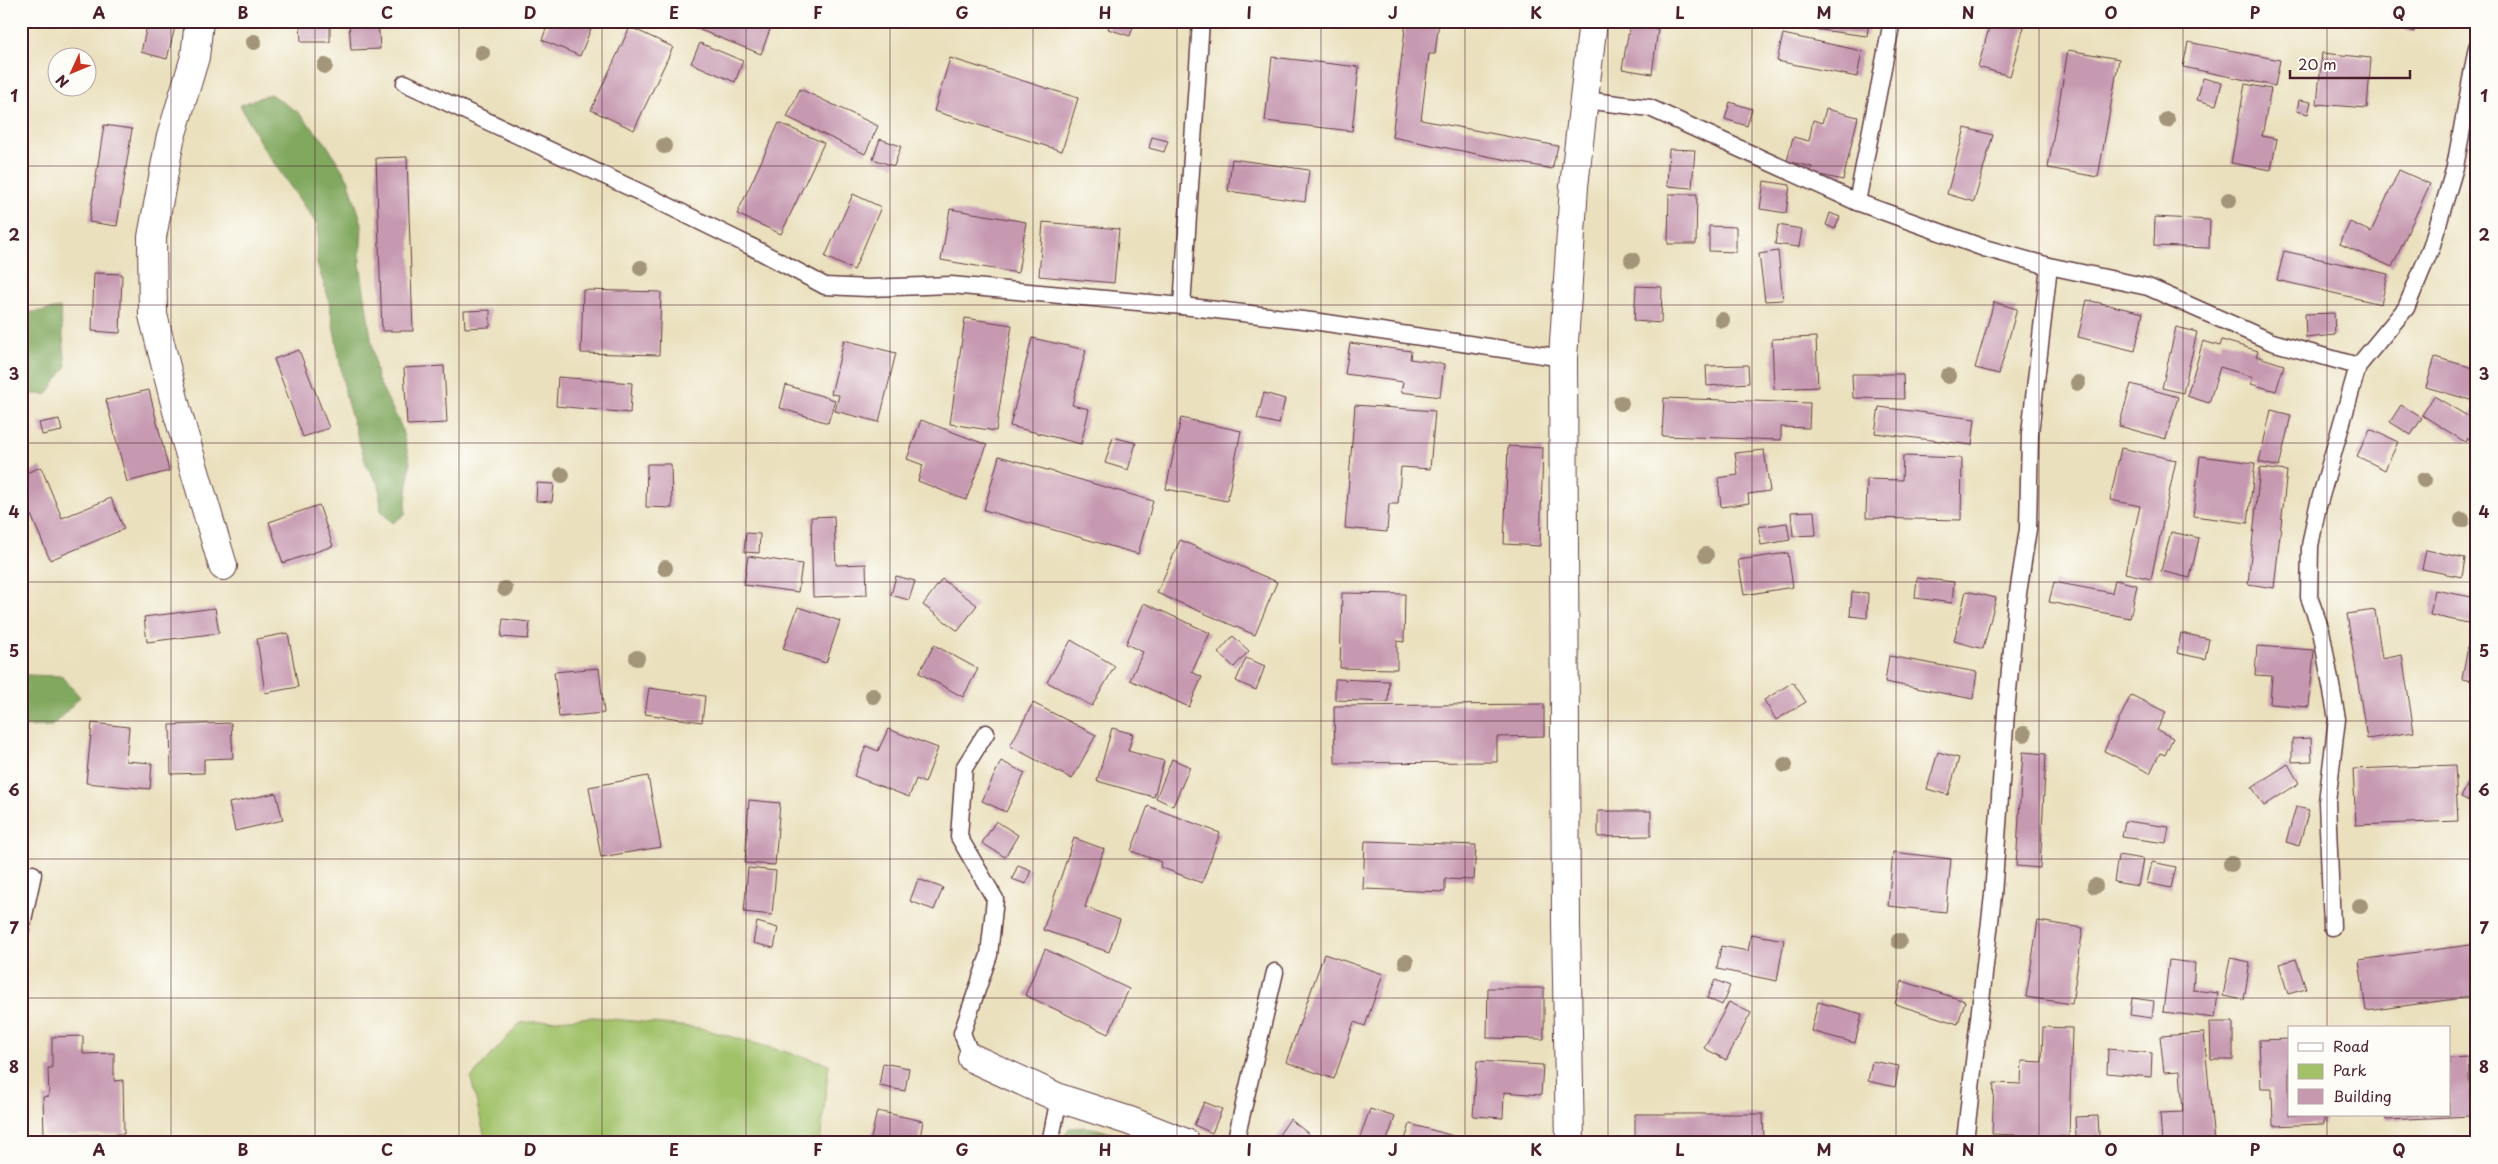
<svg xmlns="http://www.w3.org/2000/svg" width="2498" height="1164" viewBox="0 0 2498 1164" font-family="'Playpen Sans',sans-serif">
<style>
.green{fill:#a2c26a;stroke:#76704a}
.forest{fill:#81a85e;stroke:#666444}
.building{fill:#c699b1}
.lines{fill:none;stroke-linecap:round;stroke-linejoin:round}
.lane-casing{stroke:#623c41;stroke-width:19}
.street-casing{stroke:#623c41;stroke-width:30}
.lane{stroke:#fff;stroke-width:16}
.street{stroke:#fff;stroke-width:28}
.tree{fill:#a39579}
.grid{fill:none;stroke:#4a1f2b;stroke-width:1;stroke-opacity:0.55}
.neatline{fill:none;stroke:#4a1f2b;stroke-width:2}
.grid-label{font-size:16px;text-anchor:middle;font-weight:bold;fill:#4a1f2b}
</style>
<rect width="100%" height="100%" fill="#fdfcf7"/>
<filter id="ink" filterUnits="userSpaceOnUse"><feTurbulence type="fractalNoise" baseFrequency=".02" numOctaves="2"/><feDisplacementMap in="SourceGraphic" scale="10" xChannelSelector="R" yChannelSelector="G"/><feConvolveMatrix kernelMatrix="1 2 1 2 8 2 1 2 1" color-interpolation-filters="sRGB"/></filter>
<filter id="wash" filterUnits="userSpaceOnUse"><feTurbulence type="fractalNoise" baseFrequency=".0096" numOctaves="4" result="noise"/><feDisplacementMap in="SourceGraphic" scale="20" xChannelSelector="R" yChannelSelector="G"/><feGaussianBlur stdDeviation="1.12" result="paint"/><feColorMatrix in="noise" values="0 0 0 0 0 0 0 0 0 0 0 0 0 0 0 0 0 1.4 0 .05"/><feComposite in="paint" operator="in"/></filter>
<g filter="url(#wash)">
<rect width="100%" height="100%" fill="#eae0bd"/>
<!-- green -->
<path class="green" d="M594,1017L700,1028L829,1064L820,1143H486L471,1078L520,1023Z"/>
<!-- forest -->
<g class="forest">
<path d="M270,94L299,113L325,142L348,179L362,224L360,264L377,378L401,426L410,462L405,514L393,523L381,512L379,485L367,467L347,402L328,296L317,264L318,226L262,146L240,105Z"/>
<path d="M60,308L66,367L47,394H21V314Z"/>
<path d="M27,675L62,676L80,697L52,726L21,727V678Z"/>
<path d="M1085,1127C1099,1128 1110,1133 1123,1139V1143H1075L1064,1136L1069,1128Z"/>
</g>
<g id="blocks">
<!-- building -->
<g class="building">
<path d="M148,21L176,23L167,59L141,52Z"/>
<path d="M300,21H330V42H301Z"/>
<path d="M349,21H378L380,49L351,50Z"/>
<path d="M549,21H594L580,56L542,40Z"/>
<path d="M677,21H773L761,54Z"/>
<path d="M1111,21H1135L1130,36L1108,29Z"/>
<path d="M1406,21H1439L1435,54H1429L1421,120L1558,146L1552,169L1392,137Z"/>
<path d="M1805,21H1869L1867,36L1805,28Z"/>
<path d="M1991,21H2005L2024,27L2010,76L1978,67Z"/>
<path d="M2384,21H2417L2414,32Z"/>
<path d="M1630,24L1658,29L1652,74L1622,69Z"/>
<path d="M630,27L673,47L634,130L591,110Z"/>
<path d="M1783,34L1862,51L1857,77L1777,61Z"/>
<path d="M2188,42L2280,60L2275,86L2183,67Z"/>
<path d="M700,43L743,61L735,82L691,63Z"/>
<path d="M2068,50L2119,59L2098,177L2048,168Z"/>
<path d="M2322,53L2371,58L2367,108L2317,104Z"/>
<path d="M1272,57L1359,67L1352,131L1265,121Z"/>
<path d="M950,58L1078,98L1062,151L934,111Z"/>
<path d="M2203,78L2222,83L2216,105L2197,100Z"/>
<path d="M2245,84L2271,89L2262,136L2277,139L2271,170L2231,163Z"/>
<path d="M800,89L878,126L865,154L787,117Z"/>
<path d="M2299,100L2311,102L2308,114L2297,111Z"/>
<path d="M1730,102L1752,109L1747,126L1725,119Z"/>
<path d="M1826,109L1858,117L1843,180L1811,173L1812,167L1787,161L1793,137L1809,141L1813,120L1822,123Z"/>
<path d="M779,123L824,143L781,234L737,214Z"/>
<path d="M104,125L132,129L117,226L89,222Z"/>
<path d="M1965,128L1993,135L1974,202L1947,194Z"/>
<path d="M1152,137L1168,141L1164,152L1149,148Z"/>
<path d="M880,139L901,146L894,166L873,159Z"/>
<path d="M1669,149L1695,150L1692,188L1667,186Z"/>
<path d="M407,157L413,331H382L376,158Z"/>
<path d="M1232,159L1309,170L1305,202L1228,191Z"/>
<path d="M2399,170L2430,184L2392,267L2340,244L2350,222L2371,232Z"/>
<path d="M1764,181L1790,185L1786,213L1760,209Z"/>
<path d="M853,194L881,207L854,270L825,257Z"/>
<path d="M1669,194H1697L1696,244H1668Z"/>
<path d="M950,209L1026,222L1018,273L941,260Z"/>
<path d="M1830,213L1840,217L1835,229L1826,225Z"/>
<path d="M2155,217L2210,220L2209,248L2154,246Z"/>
<path d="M1043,222L1119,229L1114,283L1039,276Z"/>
<path d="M1778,225L1802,229L1799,247L1775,244Z"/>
<path d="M1709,226L1736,227V252L1709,251Z"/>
<path d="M1778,251L1783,300L1765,301L1759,254Z"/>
<path d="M2284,251L2388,274L2381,304L2277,280Z"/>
<path d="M94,273L122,274L120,333L92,331Z"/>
<path d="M1636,286L1662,287L1661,323L1634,321Z"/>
<path d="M583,290L661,292L659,355L581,353Z"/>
<path d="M2087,300L2143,313L2135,351L2078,337Z"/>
<path d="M1994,302L2017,309L1999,374L1975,368Z"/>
<path d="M490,310V327L465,328L464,311Z"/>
<path d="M2334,313L2335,335L2306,338L2305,314Z"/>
<path d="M965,318L1012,325L996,431L950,424Z"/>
<path d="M2176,327L2197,332L2183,393L2162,388Z"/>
<path d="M1816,337L1818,387L1774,389L1772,339Z"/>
<path d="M1032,338L1086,350L1072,405L1089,409L1081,444L1010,426Z"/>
<path d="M844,340L896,353L879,422L835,411L839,395L831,394Z"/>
<path d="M2222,340L2258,351L2256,356L2284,365L2276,391L2251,384L2253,377L2220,367L2209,403L2187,396L2203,341L2220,346Z"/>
<path d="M1350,343L1411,351L1410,359L1444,364L1440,397L1401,392L1403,382L1345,374Z"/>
<path d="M299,350L329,428L303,437L274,359Z"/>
<path d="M2435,357L2477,369V402L2426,387Z"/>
<path d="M1748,365L1749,383L1707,386L1706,366Z"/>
<path d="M444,366L447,423L407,425L404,368Z"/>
<path d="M1852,374H1903L1904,399L1853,398Z"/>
<path d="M558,377L632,383L630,413L556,406Z"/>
<path d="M2131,384L2178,397L2166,439L2119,426Z"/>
<path d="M786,385L835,400L828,423L780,408Z"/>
<path d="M149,390L169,471L127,482L106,400Z"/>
<path d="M1264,393L1285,399L1279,424L1257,419Z"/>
<path d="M2434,396L2469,417L2475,408L2477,409V443L2468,438L2465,442L2422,415Z"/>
<path d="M1664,398L1810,403L1809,428L1781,427V440L1662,436Z"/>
<path d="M1355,405L1435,411L1430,469L1401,467L1398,504H1389L1387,532L1345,528Z"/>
<path d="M2401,405L2422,418L2411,435L2390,422Z"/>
<path d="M1879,407L1975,419L1972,445L1875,433Z"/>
<path d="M2271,410L2291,415L2279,467L2259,462Z"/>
<path d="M1181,418L1241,431L1227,501L1166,489Z"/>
<path d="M59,419L62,431L42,435L39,423Z"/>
<path d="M921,420L987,445L966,500L918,481L923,465L907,459Z"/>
<path d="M2370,429L2398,442L2385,470L2357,456Z"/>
<path d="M1113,437L1136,443L1128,470L1105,463Z"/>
<path d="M1508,446L1543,448L1540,546L1504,544Z"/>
<path d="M2121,448L2176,460L2151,579L2125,573L2140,506L2110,500Z"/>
<path d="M1764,450L1770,491L1748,494L1749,503L1721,507L1718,478L1738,475L1735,453Z"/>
<path d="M999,456L1153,501L1138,554L984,510Z"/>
<path d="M1903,456L1962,458L1961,520L1866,518L1867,479L1902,480Z"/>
<path d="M2200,456L2255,463L2248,523L2193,516Z"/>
<path d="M647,464H671L672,508L646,507Z"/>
<path d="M41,467L62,518L111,498L124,529L50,560L21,491V475Z"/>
<path d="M2260,468L2287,471L2274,588L2248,584Z"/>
<path d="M537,483L554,484L552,502L536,501Z"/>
<path d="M319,505L333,546L283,563L269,522Z"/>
<path d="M1814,511L1816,535L1793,536L1791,512Z"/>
<path d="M834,516L836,565L866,564L867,595L813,597L811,517Z"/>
<path d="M1787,523L1790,540L1761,545L1758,527Z"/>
<path d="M2171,532L2199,538L2190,578L2161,571Z"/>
<path d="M746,533L760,534L759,553L744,552Z"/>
<path d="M1180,540L1277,582L1255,635L1157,593Z"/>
<path d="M2426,550L2465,558L2462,577L2422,569Z"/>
<path d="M1788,553L1793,587L1744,595L1738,560Z"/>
<path d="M748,556L802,564L798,592L744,585Z"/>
<path d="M896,576L915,581L909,600L891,595Z"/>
<path d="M1917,578L1954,582L1952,603L1915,598Z"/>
<path d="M942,579L977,605L958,631L923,605Z"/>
<path d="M2115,580L2137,585L2130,618L2049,602L2054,582L2112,593Z"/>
<path d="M2435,590L2477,598V625L2430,615Z"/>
<path d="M1966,591L1996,598L1983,649L1954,641Z"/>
<path d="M1852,592L1868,593L1867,618L1850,616Z"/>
<path d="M1342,593L1405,594L1404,642L1397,641V669L1340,668Z"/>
<path d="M1144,603L1210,633L1192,672L1202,677L1189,707L1130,680L1143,652L1126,644Z"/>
<path d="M798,607L840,621L826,663L783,649Z"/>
<path d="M215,608L219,633L147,642L144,617Z"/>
<path d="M2375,610L2382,659L2402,655L2414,732L2367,739L2347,614Z"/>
<path d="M503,619L530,622L528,639L501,637Z"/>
<path d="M2471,631L2477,632V682L2462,679Z"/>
<path d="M288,633L298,687L265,693L257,639Z"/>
<path d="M2181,633L2209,639L2205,659L2177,653Z"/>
<path d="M1233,636L1249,651L1234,667L1218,653Z"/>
<path d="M1071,640L1115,666L1092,706L1047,682Z"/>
<path d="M934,645L978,669L963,697L919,673Z"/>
<path d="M2257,646L2314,650L2309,707L2270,704L2272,676L2255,675Z"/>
<path d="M1889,656L1977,672L1973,699L1885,682Z"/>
<path d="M1246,658L1265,666L1256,690L1236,681Z"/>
<path d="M599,668L604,713L559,717L554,672Z"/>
<path d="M1335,679L1389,681L1388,702L1335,700Z"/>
<path d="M1793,682L1806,702L1776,720L1764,700Z"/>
<path d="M649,688L705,696L702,722L645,714Z"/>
<path d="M2131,695L2166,712L2157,730L2173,738L2165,755L2160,753L2150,773L2104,751Z"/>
<path d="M1033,703L1096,735L1072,779L1010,746Z"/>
<path d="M1544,704V736L1497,737V762L1335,763L1334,706Z"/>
<path d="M92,723L129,727L126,761L152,763L150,789L86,783Z"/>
<path d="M231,723L233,758L204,759V773L171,774L170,725Z"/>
<path d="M1112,728L1133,734L1128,751L1164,761L1154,797L1097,781Z"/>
<path d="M888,729L938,748L925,783L916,779L909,797L854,776L866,746L878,751Z"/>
<path d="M2311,738L2312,761L2292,762V739Z"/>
<path d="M21,746L25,773L21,774Z"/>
<path d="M1938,752L1959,758L1948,795L1927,789Z"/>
<path d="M2023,752L2046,754L2040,868L2016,866Z"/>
<path d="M1172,759L1190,767L1173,806L1156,798Z"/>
<path d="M1001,761L1025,773L1006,812L982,801Z"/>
<path d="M2288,764L2299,783L2264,806L2252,787Z"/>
<path d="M2455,765L2458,821L2356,825L2353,769Z"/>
<path d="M2477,767V805L2461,797Z"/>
<path d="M648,776L661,847L601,857L589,787Z"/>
<path d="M276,793L283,820L235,831L229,803Z"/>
<path d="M749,800L780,803L775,865L745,863Z"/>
<path d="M1148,806L1220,833L1202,883L1160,867L1161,862L1131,851Z"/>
<path d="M2296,807L2309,810L2299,846L2286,842Z"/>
<path d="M1598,811H1651V836L1598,837Z"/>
<path d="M996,821L1018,835L1005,857L982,843Z"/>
<path d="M2125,821L2169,827L2166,843L2122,837Z"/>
<path d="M1074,838L1104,849L1085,907L1120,920L1109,952L1043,930Z"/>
<path d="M1365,841L1476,845L1474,880L1445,879V892L1363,889Z"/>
<path d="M1893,852L1951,859L1946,912L1888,906Z"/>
<path d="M2118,855L2143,859L2138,886L2114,882Z"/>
<path d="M2152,862L2176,867L2171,888L2147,883Z"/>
<path d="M1018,865L1031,870L1026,884L1012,879Z"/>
<path d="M748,868L776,871L772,915L744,912Z"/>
<path d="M918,879L943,888L934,910L910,901Z"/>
<path d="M2038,921L2083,928L2072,1004L2026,997Z"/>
<path d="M757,922L778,928L774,948L753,943Z"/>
<path d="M1751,934L1784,940L1777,981L1717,969L1721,946L1748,951Z"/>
<path d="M2477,944V996L2366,1011L2359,960Z"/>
<path d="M1045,949L1129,989L1108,1034L1025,995Z"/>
<path d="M1324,954L1383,974L1365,1026L1354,1022L1334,1079L1286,1062Z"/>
<path d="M2230,958L2250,962L2244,1000L2223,996Z"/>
<path d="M2296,959L2306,989L2288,994L2279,964Z"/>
<path d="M2169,960L2195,963L2193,990L2218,993L2215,1018L2163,1012Z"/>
<path d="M1715,980L1730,986L1722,1005L1707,998Z"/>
<path d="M1902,981L1965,1001L1958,1024L1895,1004Z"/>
<path d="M1488,988H1544V1039L1487,1038Z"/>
<path d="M2132,998L2154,1001L2152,1018L2130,1015Z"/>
<path d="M1729,1002L1751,1013L1726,1060L1704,1048Z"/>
<path d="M1818,1002L1862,1014L1855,1043L1811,1031Z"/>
<path d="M2210,1022H2233V1060H2211Z"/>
<path d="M2043,1027L2072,1028L2069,1137L1992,1134L1994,1083L2021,1084L2022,1061L2042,1062Z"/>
<path d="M2204,1033L2214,1143H2162L2160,1113L2183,1112L2180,1071L2164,1072L2160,1036Z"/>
<path d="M83,1036V1054L114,1053V1081L123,1080L124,1134L44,1136L43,1097L49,1096L48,1068H52V1037Z"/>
<path d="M2289,1039V1115H2324V1124L2273,1126L2272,1089H2261L2259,1040Z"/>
<path d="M2108,1049L2152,1053L2151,1077L2107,1073Z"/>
<path d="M2468,1057L2471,1116L2386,1120L2385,1115H2449V1058Z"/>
<path d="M1477,1061L1543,1065L1541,1095L1504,1092L1503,1118L1473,1116Z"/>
<path d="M1872,1061L1899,1066L1895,1087L1868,1081Z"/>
<path d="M883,1063L909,1068L905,1091L879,1086Z"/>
<path d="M1204,1102L1222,1109L1212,1133L1194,1125Z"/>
<path d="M1370,1109L1395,1117L1386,1143H1358Z"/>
<path d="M877,1111L923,1121L919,1143H870Z"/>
<path d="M1635,1114H1763L1764,1141L1635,1142Z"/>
<path d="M2098,1116L2099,1136L2076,1137L2075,1117Z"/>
<path d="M1290,1119L1320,1143H1282L1276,1139Z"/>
<path d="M1410,1124L1475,1142V1143H1404Z"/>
</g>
</g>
</g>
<g filter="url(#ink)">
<use href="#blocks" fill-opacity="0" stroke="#623c41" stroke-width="1"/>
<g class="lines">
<defs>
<g id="lane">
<path d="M405,83L646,195L750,246L825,286L868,288L951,285L1182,306L1320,322L1563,358"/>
<path d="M1584,100L1650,108L1857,202L1984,248L2049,266L2148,287L2272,342L2358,366"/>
<path d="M1857,202L1892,21"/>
<path d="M1182,306L1201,21"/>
<path d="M2332,927L2327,802L2337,719L2321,630L2309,597L2310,546L2317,510L2358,366L2406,308L2431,248L2455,167L2477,47"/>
<path d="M21,929L33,874"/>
<path d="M972,1058L962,1033L989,955L995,899L959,837L964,768L986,733"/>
<path d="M1050,1143L1059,1098"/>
<path d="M1235,1143L1275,972"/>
<path d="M1972,1143L1965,1141L1993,895L2006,712L2016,606L2028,529L2030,433L2049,266"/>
</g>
<g id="street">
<path d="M199,21L195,57L170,140L152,237L153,315L177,411L223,566"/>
<path d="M972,1058L1059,1098L1130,1121L1186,1143"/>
<path d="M1570,1143L1566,924L1563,358L1574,186L1593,21"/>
</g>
</defs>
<!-- lane casing -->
<use href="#lane" class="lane-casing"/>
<!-- street casing -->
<use href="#street" class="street-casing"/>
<!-- lane -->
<use href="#lane" class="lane"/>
<!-- street -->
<use href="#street" class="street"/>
</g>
<!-- trees -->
<g class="tree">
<circle cx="254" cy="42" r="8"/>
<circle cx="482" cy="53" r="8"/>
<circle cx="325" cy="66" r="8"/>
<circle cx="2167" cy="120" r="8"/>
<circle cx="664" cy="146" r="8"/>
<circle cx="2229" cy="200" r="8"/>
<circle cx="1632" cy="260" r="8"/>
<circle cx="641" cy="268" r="8"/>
<circle cx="1722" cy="320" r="8"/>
<circle cx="1948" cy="376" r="8"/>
<circle cx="2078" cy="383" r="8"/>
<circle cx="1621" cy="403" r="8"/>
<circle cx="562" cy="475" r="8"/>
<circle cx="2424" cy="480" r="8"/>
<circle cx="2462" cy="520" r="8"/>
<circle cx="1706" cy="555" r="8"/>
<circle cx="665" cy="568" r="8"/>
<circle cx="505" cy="589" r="8"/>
<circle cx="637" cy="658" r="8"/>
<circle cx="873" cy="696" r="8"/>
<circle cx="2024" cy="734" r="8"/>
<circle cx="1785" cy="765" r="8"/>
<circle cx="2231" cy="864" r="8"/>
<circle cx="2095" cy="886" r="8"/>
<circle cx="2360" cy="906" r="8"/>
<circle cx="1899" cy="941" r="8"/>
<circle cx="1406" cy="962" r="8"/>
</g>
</g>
<!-- grid -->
<path class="grid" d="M171,21V1143M315,21V1143M459,21V1143M602,21V1143M746,21V1143M890,21V1143M1033,21V1143M1177,21V1143M1321,21V1143M1465,21V1143M1608,21V1143M1752,21V1143M1896,21V1143M2039,21V1143M2183,21V1143M2327,21V1028M21,166H2477M21,305H2477M21,443H2477M21,582H2477M21,721H2477M21,859H2477M21,998H2477M2327,1115V1143"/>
<!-- margin -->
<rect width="2498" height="1164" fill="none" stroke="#fdfcf7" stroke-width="55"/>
<!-- legend -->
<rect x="2288" y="1026" width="162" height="90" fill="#fdfcf7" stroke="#b5a4a5"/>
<rect x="2298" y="1043" width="25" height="8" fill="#ffffff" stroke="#b5a4a5"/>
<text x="2333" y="1052" font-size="15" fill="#4a1f2b">Road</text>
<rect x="2298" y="1064" width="25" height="15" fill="#a2c26a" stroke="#b5a4a5"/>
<text x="2333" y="1076" font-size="15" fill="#4a1f2b">Park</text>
<rect x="2298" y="1089" width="25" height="15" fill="#c699b1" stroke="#b5a4a5"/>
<text x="2333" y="1102" font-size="15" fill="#4a1f2b">Building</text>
<!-- north arrow -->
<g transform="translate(72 72) rotate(226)"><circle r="24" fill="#fdfcf7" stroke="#b5a4a5"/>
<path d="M0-4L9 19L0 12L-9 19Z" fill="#c8321e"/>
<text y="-8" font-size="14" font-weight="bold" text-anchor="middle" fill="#4a1f2b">N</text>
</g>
<!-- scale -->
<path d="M2290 70v8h120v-8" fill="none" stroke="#4a1f2b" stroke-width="2.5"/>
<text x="2298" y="70" font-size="15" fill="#4a1f2b" stroke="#fdfcf7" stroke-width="4" paint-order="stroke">20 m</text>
<rect x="28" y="28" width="2442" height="1108" class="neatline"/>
<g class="grid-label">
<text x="99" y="19">A</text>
<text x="243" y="19">B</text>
<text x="387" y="19">C</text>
<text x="530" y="19">D</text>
<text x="674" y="19">E</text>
<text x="818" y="19">F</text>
<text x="962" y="19">G</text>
<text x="1105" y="19">H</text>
<text x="1249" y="19">I</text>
<text x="1393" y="19">J</text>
<text x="1536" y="19">K</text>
<text x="1680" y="19">L</text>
<text x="1824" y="19">M</text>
<text x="1968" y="19">N</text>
<text x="2111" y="19">O</text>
<text x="2255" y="19">P</text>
<text x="2399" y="19">Q</text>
<text x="14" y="102">1</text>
<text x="2484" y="102">1</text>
<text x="14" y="241">2</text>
<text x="2484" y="241">2</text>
<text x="14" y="380">3</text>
<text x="2484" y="380">3</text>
<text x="14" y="518">4</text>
<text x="2484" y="518">4</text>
<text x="14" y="657">5</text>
<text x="2484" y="657">5</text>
<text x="14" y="796">6</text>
<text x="2484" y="796">6</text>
<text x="14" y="934">7</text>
<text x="2484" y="934">7</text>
<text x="14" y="1073">8</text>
<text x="2484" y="1073">8</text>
<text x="99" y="1156">A</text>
<text x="243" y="1156">B</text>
<text x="387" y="1156">C</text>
<text x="530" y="1156">D</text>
<text x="674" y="1156">E</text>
<text x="818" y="1156">F</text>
<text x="962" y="1156">G</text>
<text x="1105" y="1156">H</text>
<text x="1249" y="1156">I</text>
<text x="1393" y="1156">J</text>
<text x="1536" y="1156">K</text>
<text x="1680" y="1156">L</text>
<text x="1824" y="1156">M</text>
<text x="1968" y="1156">N</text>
<text x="2111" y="1156">O</text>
<text x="2255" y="1156">P</text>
<text x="2399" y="1156">Q</text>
</g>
</svg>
